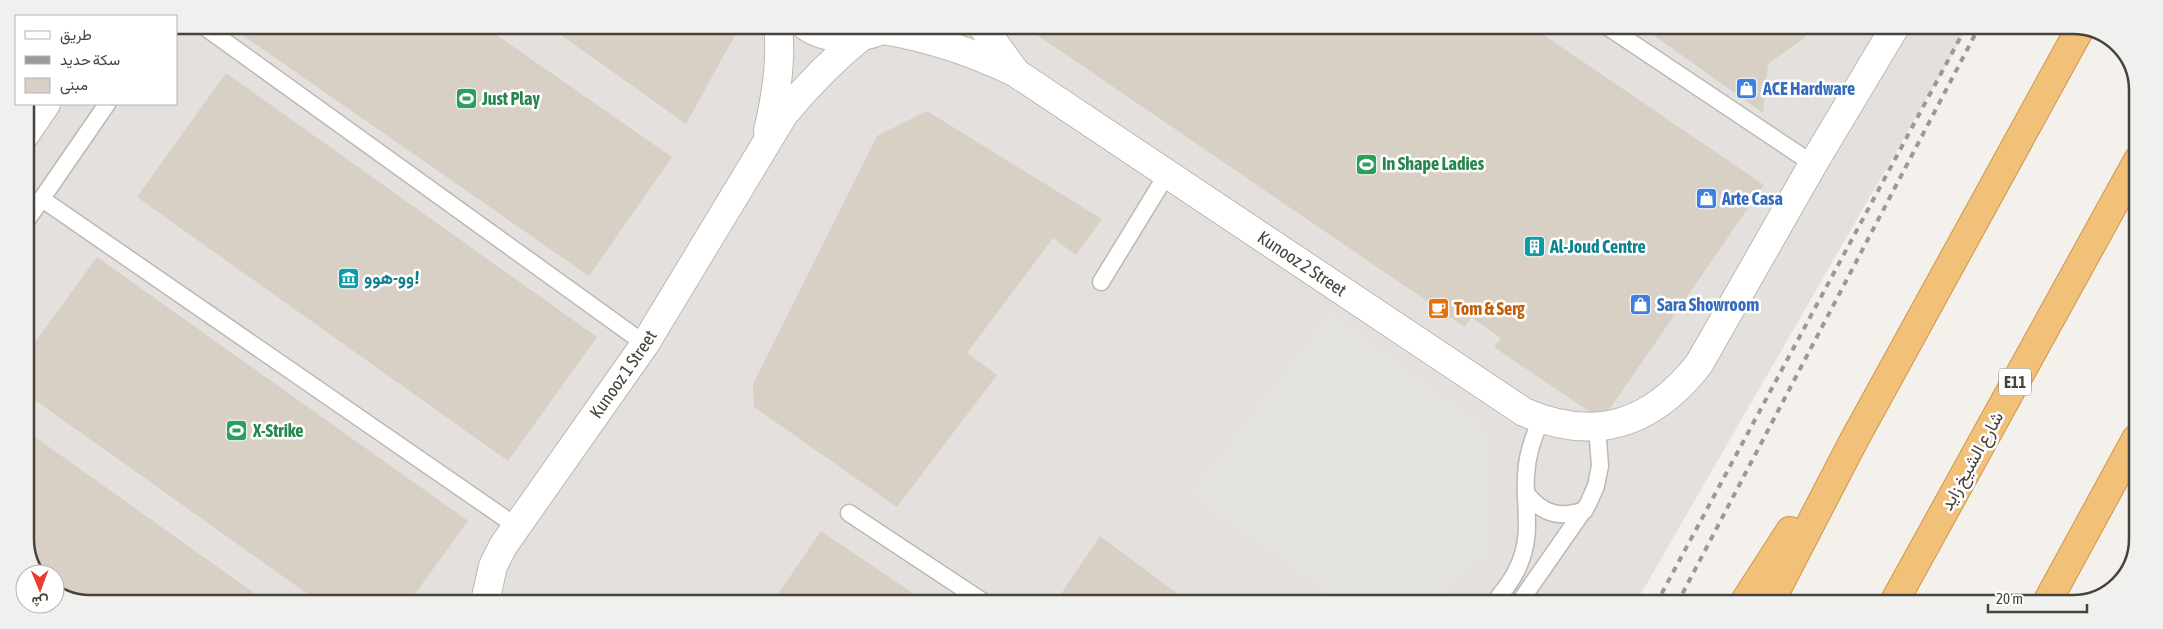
<svg xmlns="http://www.w3.org/2000/svg" width="2163" height="629" viewBox="0 0 2163 629" font-family="'Asap Condensed',Vazirmatn,sans-serif">
<style>
.industrial{fill:#e4e0dd}
.parking{fill:#e4e2df}
.building{fill:#d8cfc5}
.lines{fill:none;stroke-linecap:round;stroke-linejoin:round}
.service-casing{stroke:#bfb8af;stroke-width:19}
.minor-casing{stroke:#bfb8af;stroke-width:30}
.tertiary-casing{stroke:#bfb8af;stroke-width:30}
.motorway-casing{stroke:#d19549;stroke-width:30}
.service{stroke:#fff;stroke-width:16}
.minor{stroke:#fff;stroke-width:28}
.tertiary{stroke:#fff;stroke-width:28}
.motorway{stroke:#f2c179;stroke-width:28}
.rail{stroke:#999;stroke-width:4;stroke-dasharray:6 6;stroke-linecap:butt}
.labels{text-anchor:middle;stroke-width:5;stroke-linejoin:round;paint-order:stroke}
.shield{fill:#fff;stroke:#7f7b75;stroke-width:1}
.shield-label{font-size:16px;font-weight:bold;fill:#48423a}
.shop-label{font-size:18px;font-weight:bold;fill:#366cbe;stroke:#fff;text-anchor:start}
.leisure-label{font-size:18px;font-weight:bold;fill:#27864d;stroke:#fff;text-anchor:start}
.culture-label{font-size:18px;font-weight:bold;fill:#0d838f;stroke:#fff;text-anchor:start}
.street-label{font-size:18px;fill:#48423a;stroke:#fff}
.food-label{font-size:18px;font-weight:bold;fill:#c56008;stroke:#fff;text-anchor:start}
.rim{fill:none;stroke:#48423a;stroke-width:2.5}
</style>
<rect width="100%" height="100%" fill="#f4f1ec"/>
<!-- industrial -->
<path class="industrial" d="M176,25L1968,27L1635,604L73,602L55,590V574H38L25,544V104H176Z"/>
<!-- parking -->
<path class="parking" d="M1330,311L1481,422L1491,442L1493,550L1430,603H1342L1188,495Z"/>
<!-- building -->
<g class="building">
<path d="M228,25H482L672,157L589,276Z"/>
<path d="M547,25L740,26L686,124Z"/>
<path d="M1024,26L1532,27L1764,185L1602,420L1494,347L1501,338L1471,317L1465,327Z"/>
<path d="M1642,27H1812L1804,38L1768,64L1763,113Z"/>
<path d="M226,73L597,337L508,461L137,197Z"/>
<path d="M927,111L1102,219L1076,255L1053,238L967,353L997,375L897,507L754,407L753,384L877,136Z"/>
<path d="M97,257L468,521L409,602H319L25,393V356Z"/>
<path d="M25,430L267,602H76L55,587V574H38L25,544Z"/>
<path d="M821,531L927,603H772Z"/>
<path d="M1100,536L1190,603H1055Z"/>
</g>
<g class="lines">
<defs>
<g id="service">
<path d="M202,25L645,344"/>
<path d="M1608,27L1813,164"/>
<path d="M42,199L516,526"/>
<path d="M25,223L107,104"/>
<path d="M1101,282L1167,174"/>
<path d="M1526,493C1542,514 1560,519 1585,510"/>
<path d="M849,513L985,603"/>
<path d="M1494,603C1503,591 1514,579 1519,565C1533,532 1524,508 1526,475C1527,455 1533,437 1541,420"/>
<path d="M1519,603L1588,504L1596,486L1600,466L1597,427"/>
</g>
<g id="minor">
<path d="M768,131C776,97 782,60 778,26"/>
<path id="s1" d="M485,602L493,566L503,546L645,344L784,114C808,85 832,60 862,36"/>
</g>
<g id="tertiary">
<path d="M806,26C828,42 867,40 889,26"/>
<path d="M982,26L1014,70"/>
<path id="s2" d="M883,30C931,38 973,52 1016,73L1524,412C1596,443 1652,424 1699,364L1813,164L1895,27"/>
<path d="M25,135L46,104"/>
</g>
<g id="motorway">
<path d="M1743,604L1790,531"/>
<path d="M1769,604L1853,442L2081,27"/>
<path d="M1893,604L2138,160"/>
<path d="M2046,604L2136,439"/>
</g>
</defs>
<!-- service casing -->
<use href="#service" class="service-casing"/>
<!-- minor casing -->
<use href="#minor" class="minor-casing"/>
<!-- tertiary casing -->
<use href="#tertiary" class="tertiary-casing"/>
<!-- motorway casing -->
<use href="#motorway" class="motorway-casing"/>
<!-- service -->
<use href="#service" class="service"/>
<!-- minor -->
<use href="#minor" class="minor"/>
<!-- tertiary -->
<use href="#tertiary" class="tertiary"/>
<!-- motorway -->
<use href="#motorway" class="motorway"/>
<!-- rail -->
<g class="rail">
<path d="M1656,604L1966,27"/>
<path d="M1677,604L1979,27"/>
</g>
</g>
<!-- icons -->
<defs>
<symbol id="shop-square" viewBox="-11 -11 22 22"><rect x="-9" y="-9" width="18" height="18" rx="4" fill="#3f7fe0" stroke="#fff"/><path d="M-5-2.5h2.3a2.7 3.5 0 0 1 5.4 0H5L5.5 6h-11ZM-1.5-2.5h3a1.5 2.3 0 0 0-3 0Z" fill="#fff"/></symbol>
<symbol id="stadium-square" viewBox="-11 -11 22 22"><rect x="-9" y="-9" width="18" height="18" rx="4" fill="#2e9e5b" stroke="#fff"/><path d="M0-5a6.5 5 0 1 0 0 10a6.5 5 0 1 0 0-10ZM-3.5-1.8h7v3.6h-7Z" fill="#fff"/></symbol>
<symbol id="building-square" viewBox="-11 -11 22 22"><rect x="-9" y="-9" width="18" height="18" rx="4" fill="#0f9aa8" stroke="#fff"/><path d="M-4-6H4V6H1V3H-1V6H-4ZM-2.5-4.3h1.7v1.8h-1.7ZM.8-4.3h1.7v1.8H.8ZM-2.5-1h1.7V.8h-1.7ZM.8-1h1.7V.8H.8Z" fill="#fff"/></symbol>
<symbol id="museum-square" viewBox="-11 -11 22 22"><rect x="-9" y="-9" width="18" height="18" rx="4" fill="#0f9aa8" stroke="#fff"/><path d="M0-6L6-3V-2H-6V-3ZM-5-1h2V3h-2ZM-1-1h2V3h-2ZM3-1h2V3H3ZM-6 4H6V6H-6Z" fill="#fff"/></symbol>
<symbol id="cafe-square" viewBox="-11 -11 22 22"><rect x="-9" y="-9" width="18" height="18" rx="4" fill="#e8710a" stroke="#fff"/><path d="M-5.5-4.5H6V0H3Q3 3.5 0 3.5H-2.5Q-5.5 3.5-5.5 0ZM3-3.2v2h1.7v-2ZM-6 4.5H4V6H-6Z" fill="#fff"/></symbol>
</defs>
<g fill-rule="evenodd">
<use href="#shop-square" x="1734" y="76" width="25" height="25"/>
<use href="#stadium-square" x="454" y="86" width="25" height="25"/>
<use href="#stadium-square" x="1354" y="152" width="25" height="25"/>
<use href="#shop-square" x="1694" y="186" width="25" height="25"/>
<use href="#building-square" x="1522" y="234" width="25" height="25"/>
<use href="#museum-square" x="336" y="266" width="25" height="25"/>
<use href="#shop-square" x="1628" y="292" width="25" height="25"/>
<use href="#cafe-square" x="1426" y="296" width="25" height="25"/>
<use href="#stadium-square" x="224" y="418" width="25" height="25"/>
</g>
<g class="labels">
<!-- shield labels -->
<rect class="shield" x="1999" y="368.5" width="32" height="27" rx="4"/>
<g class="shield-label">
<text x="2015" y="388">E11</text>
</g>
<!-- shop labels -->
<g class="shop-label">
<text x="1763" y="95">ACE Hardware</text>
<text x="1722" y="205">Arte Casa</text>
<text x="1657" y="311">Sara Showroom</text>
</g>
<!-- leisure labels -->
<g class="leisure-label">
<text x="482" y="105">Just Play</text>
<text x="1382" y="170">In Shape Ladies</text>
<text x="253" y="437">X-Strike</text>
</g>
<!-- culture labels -->
<g class="culture-label">
<text x="1550" y="253">Al-Joud Centre</text>
<text x="364" y="284">وو-هوو!</text>
</g>
<!-- street labels -->
<g class="street-label">
<text dy="6" stroke="none"><textPath href="#s2" startOffset="484">Kunooz 2 Street</textPath></text>
<text dy="6" stroke="none"><textPath href="#s1" startOffset="269">Kunooz 1 Street</textPath></text>
<text transform="translate(1972 461) rotate(-61)" y="6">شارع الشيخ زايد</text>
</g>
<!-- food labels -->
<g class="food-label">
<text x="1454" y="315">Tom &amp; Serg</text>
</g>
</g>
<!-- crop -->
<path d="M0 0H2163V629H0ZM90 34H2073A56 56 0 0 1 2129 90V539A56 56 0 0 1 2073 595H90A56 56 0 0 1 34 539V90A56 56 0 0 1 90 34Z" fill="#f0f0ef" fill-rule="evenodd"/>
<path class="rim" d="M90 34H2073A56 56 0 0 1 2129 90V539A56 56 0 0 1 2073 595H90A56 56 0 0 1 34 539V90A56 56 0 0 1 90 34Z"/>
<!-- legend -->
<rect x="15" y="15" width="162" height="90" fill="#ffffff" stroke="#b6b3b0"/>
<rect x="25" y="31" width="25" height="8" fill="#ffffff" stroke="#b6b3b0"/>
<text x="60" y="40" font-size="15" fill="#48423a">طريق</text>
<rect x="25" y="56" width="25" height="8" fill="#999999" stroke="#b6b3b0"/>
<text x="60" y="65" font-size="15" fill="#48423a">سكة حديد</text>
<rect x="25" y="78" width="25" height="15" fill="#d8cfc5" stroke="#b6b3b0"/>
<text x="60" y="90" font-size="15" fill="#48423a">مبنى</text>
<!-- north arrow -->
<g transform="translate(40 589) rotate(179)"><circle r="24" fill="#ffffff" stroke="#b6b3b0"/>
<path d="M0-4L9 19L0 12L-9 19Z" fill="#e83d2f"/>
<text y="-8" font-size="14" font-weight="bold" text-anchor="middle" fill="#48423a">ش</text>
</g>
<!-- scale -->
<path d="M1988 604v8h99v-8" fill="none" stroke="#48423a" stroke-width="2.5"/>
<text x="1996" y="604" font-size="15" fill="#48423a" stroke="#ffffff" stroke-width="4" paint-order="stroke">20 m</text>
</svg>
